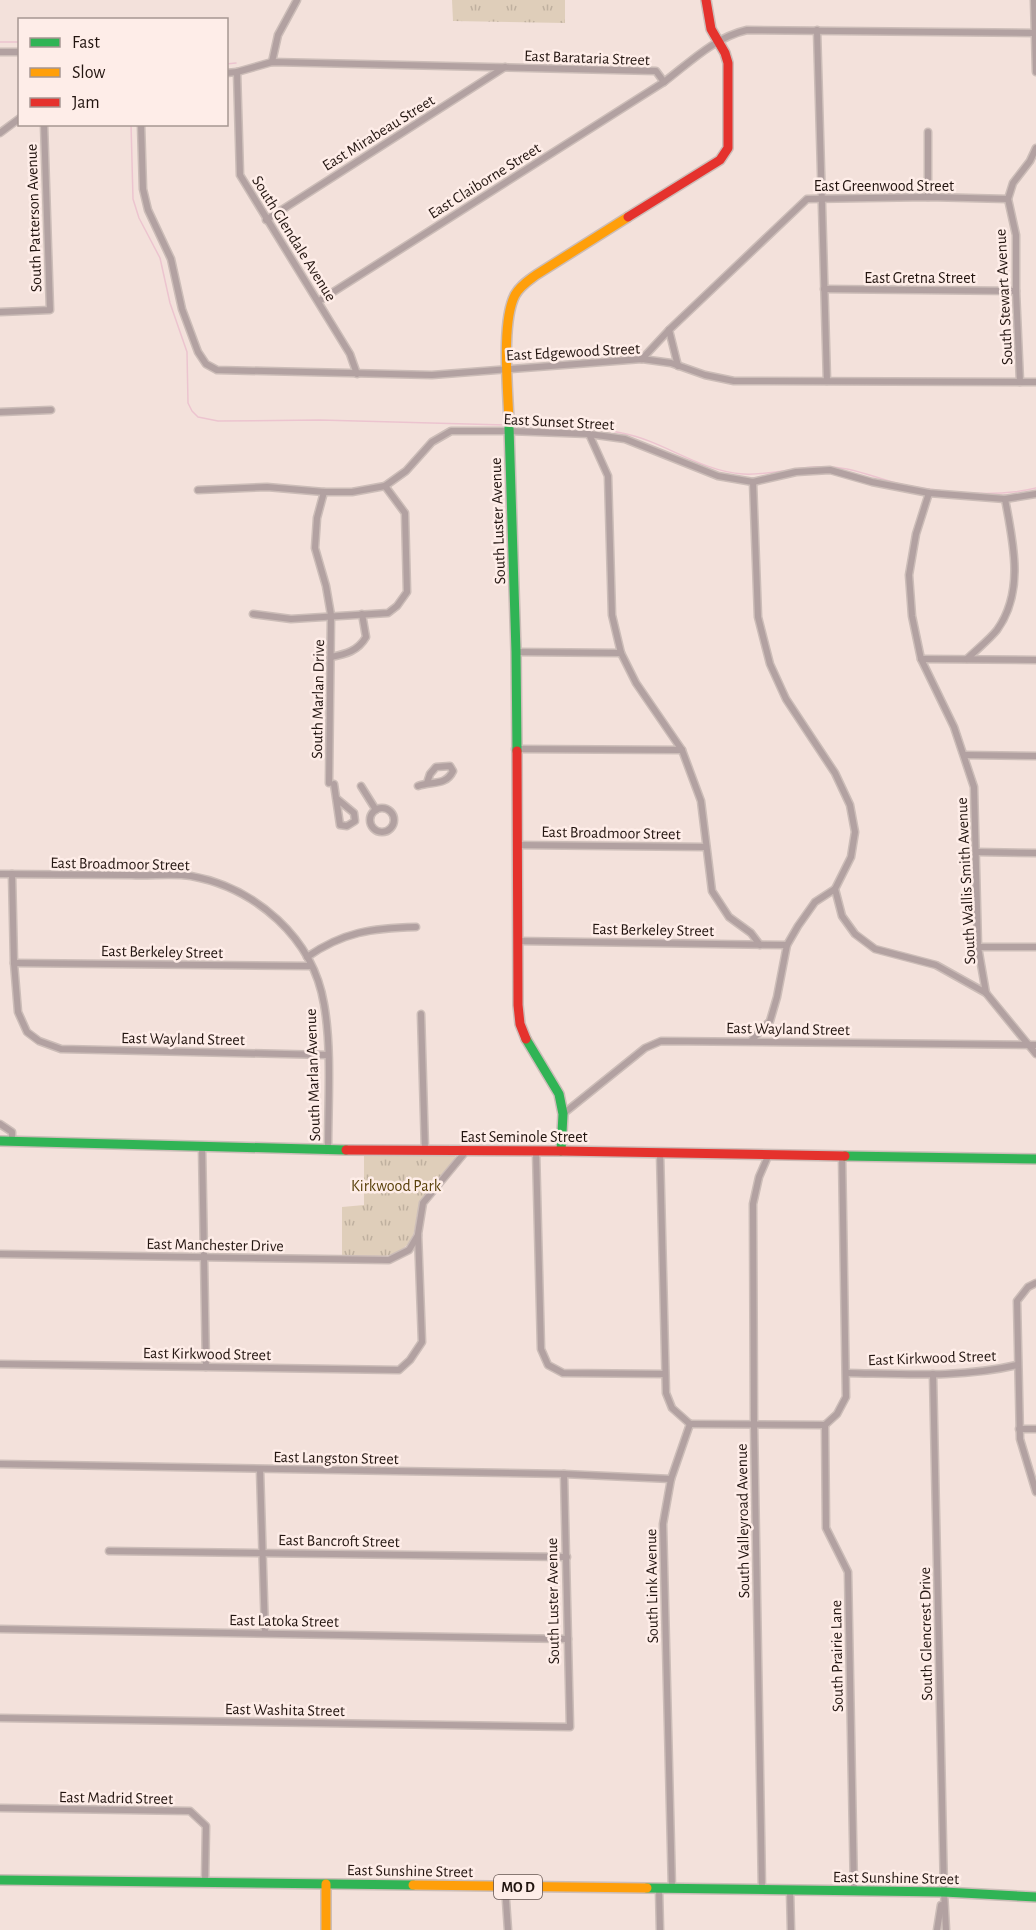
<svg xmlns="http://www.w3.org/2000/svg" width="1036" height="1930" viewBox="0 0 1036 1930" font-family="'Alegreya Sans',sans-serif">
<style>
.park{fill:url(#park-tufts)}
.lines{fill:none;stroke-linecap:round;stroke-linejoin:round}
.stream{stroke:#ecc4cf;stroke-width:1.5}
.street-casing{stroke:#ccbdb8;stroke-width:9}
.fast-casing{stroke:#ccbdb8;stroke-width:12}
.slow-casing{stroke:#ccbdb8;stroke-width:12}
.jam-casing{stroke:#ccbdb8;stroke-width:12}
.street{stroke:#b2a1a1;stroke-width:6}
.fast{stroke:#30b455;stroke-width:9}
.slow{stroke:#ff9f0a;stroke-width:9}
.jam{stroke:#e5322d;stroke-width:9}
.labels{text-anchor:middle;stroke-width:5;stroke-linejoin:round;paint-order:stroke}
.shield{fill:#feede8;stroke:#655651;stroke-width:1.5}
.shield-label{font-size:15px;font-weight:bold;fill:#231510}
.street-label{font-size:16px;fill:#231510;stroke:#feede8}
.park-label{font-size:16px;fill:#5a410b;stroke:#feede8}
</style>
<defs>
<pattern id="park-tufts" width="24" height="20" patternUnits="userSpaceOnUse" patternTransform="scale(1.5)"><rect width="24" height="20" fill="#dfceba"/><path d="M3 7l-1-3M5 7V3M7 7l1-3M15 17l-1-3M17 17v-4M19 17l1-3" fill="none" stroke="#bfb09f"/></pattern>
</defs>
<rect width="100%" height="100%" fill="#f3e1db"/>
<!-- park -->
<g class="park">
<path d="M452,0H565V23L453,21Z"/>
<path d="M364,1154L455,1155V1159C444,1173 429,1187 421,1204C415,1214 417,1225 413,1235C402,1263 366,1257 342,1257V1207L364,1205Z"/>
</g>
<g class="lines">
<!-- stream -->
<g class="stream">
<path d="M0,42H20"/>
<path d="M226,64L236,63"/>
<path d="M131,124L133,199L139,218L160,258L170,303L187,352L188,403L192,411L198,417L218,421L320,420L505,425"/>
<path d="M513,426C549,427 587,425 622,433C664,441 699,471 743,474C779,476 808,461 847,469C867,473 885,481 904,485C946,493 995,498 1036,488"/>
</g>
<defs>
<g id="street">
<path d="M1034,0L1036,72"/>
<path d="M817,30L827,381"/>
<path d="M0,52H20"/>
<path d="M272,62L278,35L297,0"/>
<path d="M237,72L240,175L350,354L357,374"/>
<path d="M226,73L237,72L272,62L656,71L664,82C689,63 715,37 747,30L1036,33"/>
<path d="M141,124L143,189L148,210L171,259L182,309L198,352L206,364L217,370L432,375L642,359L671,363L705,375L734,381L1036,382"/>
<path d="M928,132V197"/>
<path d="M0,133L20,118"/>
<path d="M266,220L505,67"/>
<path d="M824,289L1016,291"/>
<path d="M319,301L664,82"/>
<path d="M0,312L50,310L44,124"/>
<path d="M669,330L678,366"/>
<path d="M642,359L669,330L807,199L928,197L1008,199"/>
<path d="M1020,382L1016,291V235L1008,199L1013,183L1030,161L1036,148"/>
<path d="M0,412L51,410"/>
<path d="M589,434L608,476L612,615L621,653L636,683L682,750L701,801L712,891L729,917L751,933L760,945"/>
<path d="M753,482L758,617L770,664L786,699L835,773L850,805L855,832L851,857L835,889L842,916L855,934L875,949L936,965L986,993L1036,1054"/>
<path d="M198,490L267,487L324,492H352L385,486L406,471L432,442L451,431H509L589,434L625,439L718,476L753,482L796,472L830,470L872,482L929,493L1005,499L1036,494"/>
<path d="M324,492L317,518L315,548L326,586L331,615L329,783"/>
<path d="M929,493L916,534L909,575L912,616L921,659L954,727L974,787L978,947L986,993"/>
<path d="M253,614L291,619L388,613L397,606L407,592L405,513L385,486"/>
<path d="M516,652L621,653"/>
<path d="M331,657C346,654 358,651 366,637L362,614"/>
<path d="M921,659L1036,660"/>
<path d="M967,659C976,650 989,640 997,630C1025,591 1013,542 1005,499"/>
<path d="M515,749L682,750"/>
<path d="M965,755L1036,756"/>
<path d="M334,784L340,825L347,826L355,821L354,813L336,798"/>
<path d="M361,786L376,810"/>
<path d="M418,786C432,781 446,786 453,771L450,766L436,767L430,774L427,783"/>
<circle cx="382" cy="820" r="12"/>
<path d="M517,845L706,847"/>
<path d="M977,852L1036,853"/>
<path d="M0,874C44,874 88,875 132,875C151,876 173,873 191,876C256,888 313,938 324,1004C332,1048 328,1104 328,1150"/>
<path d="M12,874L14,963L18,1012L27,1032L39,1041L61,1049L327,1055"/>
<path d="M518,941L787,945"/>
<path d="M978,947H1036"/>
<path d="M307,957C343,932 372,928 416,927"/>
<path d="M14,963L311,966"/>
<path d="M421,1014L425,1150"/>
<path d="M751,1041L770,1021L777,997L787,945L798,926L815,902L835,889"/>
<path d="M563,1114L645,1048L661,1041L1036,1045"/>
<path d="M0,1124L12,1132V1142"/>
<path d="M202,1146L206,1367"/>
<path d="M536,1151L541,1349L548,1365L563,1373L665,1374"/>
<path d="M660,1153L666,1393L672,1408L690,1424"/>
<path d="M0,1254L389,1260L409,1250L418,1235"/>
<path d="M1036,1283L1028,1287L1017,1301L1020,1439L1036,1492"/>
<path d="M0,1364L399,1370L410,1360L422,1342L418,1234L423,1203L467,1150"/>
<path d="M847,1373C904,1374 962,1378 1017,1365"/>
<path d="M933,1374L944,1892L946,1930"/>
<path d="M690,1424L825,1425"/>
<path d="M825,1425L826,1528L848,1572L854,1891"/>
<path d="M825,1425L837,1414L846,1397L842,1155"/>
<path d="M1019,1429H1036"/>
<path d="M0,1464L564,1474L671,1479"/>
<path d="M260,1470L265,1633"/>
<path d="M109,1551L567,1557"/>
<path d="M0,1629L568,1639"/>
<path d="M0,1718L570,1727L564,1474"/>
<path d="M0,1808L190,1811L206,1826L205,1882"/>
<path d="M505,1886L508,1930"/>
<path d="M659,1889L660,1930"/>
<path d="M672,1889L663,1524L671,1479L690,1424"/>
<path d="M762,1890L754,1424L753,1204L759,1177L769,1154"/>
<path d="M790,1890L791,1930"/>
<path d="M937,1930L941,1905"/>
</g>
<g id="fast">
<path d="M509,427L516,652L517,751"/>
<path d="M526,1039L559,1094L563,1114L561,1151"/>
<path d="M0,1141L346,1150"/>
<path d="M845,1156L1036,1159"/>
<path d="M0,1880L413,1885"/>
<path d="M647,1888L944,1892L1036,1897"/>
</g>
<g id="slow">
<path d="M509,422C508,390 501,322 515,295C520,286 528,281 536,275L628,217"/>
<path d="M326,1884V1930"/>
<path d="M413,1885L647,1888"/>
</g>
<g id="jam">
<path d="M628,217L720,160L728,148V63L725,53L711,29L706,0"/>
<path d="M517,751L518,1005L520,1024L526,1039"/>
<path d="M346,1150L561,1151L845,1156"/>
</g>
</defs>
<!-- street casing -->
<use href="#street" class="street-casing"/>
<!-- fast casing -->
<use href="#fast" class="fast-casing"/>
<!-- slow casing -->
<use href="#slow" class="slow-casing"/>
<!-- jam casing -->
<use href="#jam" class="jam-casing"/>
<!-- street -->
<use href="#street" class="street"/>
<!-- fast -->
<use href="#fast" class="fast"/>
<!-- slow -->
<use href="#slow" class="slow"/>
<!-- jam -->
<use href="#jam" class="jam"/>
</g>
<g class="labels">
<!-- shield labels -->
<rect class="shield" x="494" y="1875" width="48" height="24" rx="4.5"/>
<g class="shield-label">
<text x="518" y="1892">MO D</text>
</g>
<!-- street labels -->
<g class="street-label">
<text transform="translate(587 57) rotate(2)" y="6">East Barataria Street</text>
<text transform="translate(378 132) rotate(-32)" y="6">East Mirabeau Street</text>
<text transform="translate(484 180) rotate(-32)" y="6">East Claiborne Street</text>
<text x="884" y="191">East Greenwood Street</text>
<text transform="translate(33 218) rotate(-92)" y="6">South Patterson Avenue</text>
<text transform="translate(295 238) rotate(58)" y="6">South Glendale Avenue</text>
<text x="920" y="283">East Gretna Street</text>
<text transform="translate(1003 297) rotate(-93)" y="6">South Stewart Avenue</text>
<text transform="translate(573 351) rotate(-3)" y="6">East Edgewood Street</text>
<text transform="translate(559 421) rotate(3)" y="6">East Sunset Street</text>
<text transform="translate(497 521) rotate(-92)" y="6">South Luster Avenue</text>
<text transform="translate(317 699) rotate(-89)" y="6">South Marlan Drive</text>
<text transform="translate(611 832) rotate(1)" y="6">East Broadmoor Street</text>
<text transform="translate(120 863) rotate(1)" y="6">East Broadmoor Street</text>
<text transform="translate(965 881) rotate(-93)" y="6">South Wallis Smith Avenue</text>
<text transform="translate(653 929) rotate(1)" y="6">East Berkeley Street</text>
<text transform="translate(162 951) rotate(1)" y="6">East Berkeley Street</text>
<text transform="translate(788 1028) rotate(1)" y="6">East Wayland Street</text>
<text transform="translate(183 1038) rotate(1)" y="6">East Wayland Street</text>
<text transform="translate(312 1075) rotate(-92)" y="6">South Marlan Avenue</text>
<text x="524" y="1142">East Seminole Street</text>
<text transform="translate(215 1244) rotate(1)" y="6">East Manchester Drive</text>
<text transform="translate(207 1353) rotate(1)" y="6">East Kirkwood Street</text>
<text transform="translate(932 1357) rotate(-2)" y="6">East Kirkwood Street</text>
<text transform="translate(336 1457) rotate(1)" y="6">East Langston Street</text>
<text transform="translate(742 1521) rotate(-91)" y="6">South Valleyroad Avenue</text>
<text transform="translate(339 1540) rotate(1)" y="6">East Bancroft Street</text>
<text transform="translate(651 1586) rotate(-91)" y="6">South Link Avenue</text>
<text transform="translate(552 1601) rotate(-91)" y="6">South Luster Avenue</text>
<text transform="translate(284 1620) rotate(1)" y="6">East Latoka Street</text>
<text transform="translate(925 1634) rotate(-91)" y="6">South Glencrest Drive</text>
<text transform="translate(836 1656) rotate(-91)" y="6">South Prairie Lane</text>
<text transform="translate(285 1709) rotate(1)" y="6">East Washita Street</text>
<text transform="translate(116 1797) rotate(1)" y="6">East Madrid Street</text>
<text transform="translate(410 1870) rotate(1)" y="6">East Sunshine Street</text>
<text transform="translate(896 1877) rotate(1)" y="6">East Sunshine Street</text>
</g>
<!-- park labels -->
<g class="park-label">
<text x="396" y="1191">Kirkwood Park</text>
</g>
</g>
<!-- legend -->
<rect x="18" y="18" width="210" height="108" fill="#feede8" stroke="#a69792" stroke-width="1.5"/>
<rect x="30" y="38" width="30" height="9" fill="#30b455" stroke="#a69792" stroke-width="1.5"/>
<text x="72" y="48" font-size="18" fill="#231510">Fast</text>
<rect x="30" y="68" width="30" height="9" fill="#ff9f0a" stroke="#a69792" stroke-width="1.5"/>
<text x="72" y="78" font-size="18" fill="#231510">Slow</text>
<rect x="30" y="98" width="30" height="9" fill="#e5322d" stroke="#a69792" stroke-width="1.5"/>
<text x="72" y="108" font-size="18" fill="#231510">Jam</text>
</svg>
